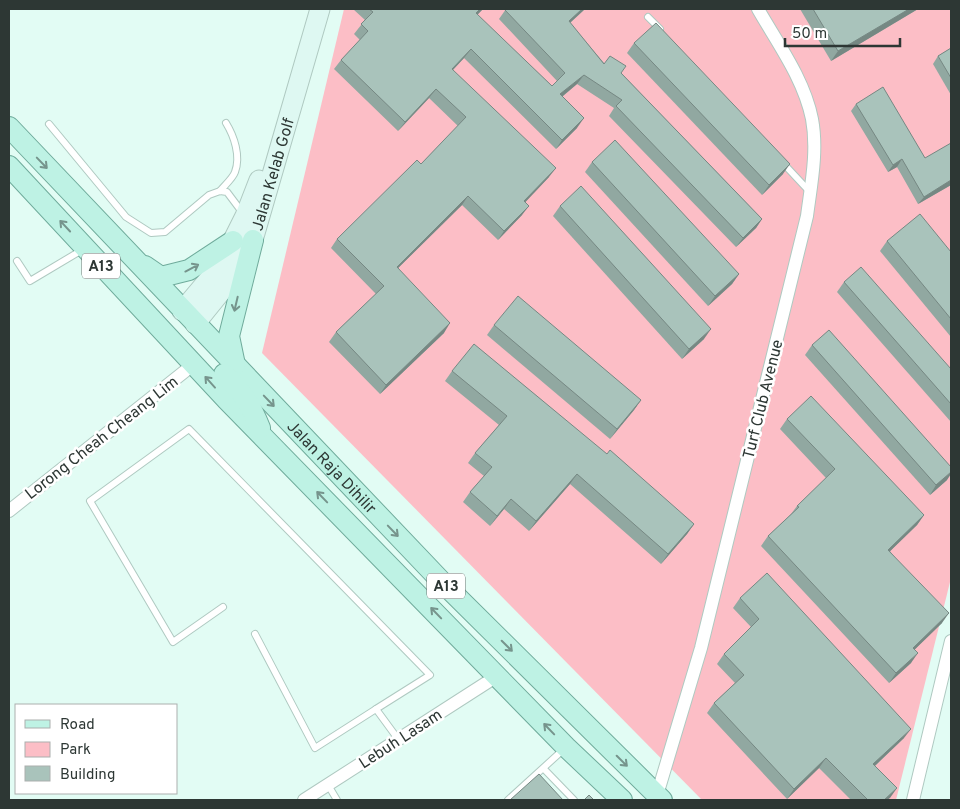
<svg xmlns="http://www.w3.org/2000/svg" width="960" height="809" viewBox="0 0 960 809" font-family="Overpass,sans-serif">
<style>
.green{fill:#fcbec6}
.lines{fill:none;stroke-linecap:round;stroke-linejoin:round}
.lane-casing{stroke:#afc9c1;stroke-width:8}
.street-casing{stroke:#afc9c1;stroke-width:14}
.secondary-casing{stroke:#afc9c1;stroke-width:21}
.primary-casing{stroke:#6fab9b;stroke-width:22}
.lane{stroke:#fff;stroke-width:6}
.street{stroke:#fff;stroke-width:12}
.secondary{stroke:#def8f2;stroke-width:19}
.primary{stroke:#bef2e4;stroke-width:20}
.wall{fill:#91a8a1}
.shaded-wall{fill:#768883}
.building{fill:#a9c3bb;stroke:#768883}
.oneway{stroke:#76948c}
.labels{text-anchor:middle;stroke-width:5;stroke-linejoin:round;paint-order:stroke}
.shield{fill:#fff;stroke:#6c7371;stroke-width:1}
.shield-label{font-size:15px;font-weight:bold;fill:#2d3734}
.street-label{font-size:16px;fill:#2d3734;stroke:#fff}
</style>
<rect width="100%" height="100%" fill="#e2fcf4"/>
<!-- green -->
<path class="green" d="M344,9H951V578L896,800H702L262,353Z"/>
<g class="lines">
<defs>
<g id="lane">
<path d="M648,17L660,29"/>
<path d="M49,124L126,217L151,233L165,232L209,195L220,191L227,192L242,212"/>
<path d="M782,162L810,192"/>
<path d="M220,191C225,185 233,178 235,172C241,156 234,136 226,123"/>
<path d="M17,261L30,281L82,250"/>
<path d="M223,607L173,642L90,501L189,429L430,675L376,709L398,739"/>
<path d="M255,634L315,748L376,709"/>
<path d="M544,769L574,800"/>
<path d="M328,785L337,800"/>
<path d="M508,800L564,749"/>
</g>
<g id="street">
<path d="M9,511L194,364"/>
<path d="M657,795L701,648L807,216C811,185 818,151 812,119C804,79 778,44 758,9"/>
<path d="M304,800L497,676"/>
<path d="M913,800L951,641"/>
</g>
<g id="secondary">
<path d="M182,311L220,266L245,216L259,180"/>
<path id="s1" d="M195,324L229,282L253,240L320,9"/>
</g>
<g id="primary">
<path id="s2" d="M9,127L442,582L662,800"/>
<path d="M9,166L226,399L566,747L622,800"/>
<path d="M145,266L161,277L189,270L233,241"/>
<path d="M235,365L229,336L253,240"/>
<path d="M224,374C242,391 251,405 260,428"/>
</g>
</defs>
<!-- lane casing -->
<use href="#lane" class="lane-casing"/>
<!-- street casing -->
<use href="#street" class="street-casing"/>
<!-- secondary casing -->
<use href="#secondary" class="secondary-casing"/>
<!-- primary casing -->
<use href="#primary" class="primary-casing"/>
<!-- lane -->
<use href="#lane" class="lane"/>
<!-- street -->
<use href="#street" class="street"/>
<!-- secondary -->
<use href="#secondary" class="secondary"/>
<!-- primary -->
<use href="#primary" class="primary"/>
</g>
<!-- wall -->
<g class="wall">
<path d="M353,9H483L477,15L552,86L557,81L499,19L506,9H585L570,23L604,63L621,73L762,219L756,228L736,247L609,116L614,108L577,84L562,97L577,128L556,149L464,58L453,70L549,177L525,202L522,215L498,240L462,205L398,268L444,333L380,394L329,342L336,332L376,294L331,248L337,239L421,164L458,126L429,98L398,131L334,69L341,60L360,40L354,34L365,20Z"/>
<path d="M800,9H918L831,61Z"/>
<path d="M634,43L783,174L762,195L627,53Z"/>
<path d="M951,48V95L933,64L938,56Z"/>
<path d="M856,104L925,158L951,185L918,204L897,167L888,172L851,111Z"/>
<path d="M592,162L739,274L732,284L708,306L585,172Z"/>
<path d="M560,206L704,339L682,359L553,216Z"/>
<path d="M887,241L951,252V337L880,251Z"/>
<path d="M844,282L951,369V422L837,292Z"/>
<path d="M494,325L641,400L634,410L610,439L487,335Z"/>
<path d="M812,345L947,480L930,495L805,355Z"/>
<path d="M452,371L607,454L694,524L687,534L661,564L570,484L529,531L504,509L490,526L463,502L470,492L484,476L468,463L475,453L499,425L445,381Z"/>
<path d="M787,419L924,515L917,525L890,551L942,623L915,649L911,663L889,683L761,546L768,536L791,514L797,506L826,478L780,429Z"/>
<path d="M740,598L904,738L875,766L897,788L887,800H851L819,768L787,799L707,713L714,703L735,683L717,664L724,654L751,627L733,608Z"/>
</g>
<!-- shaded-wall -->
<g class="shaded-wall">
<path d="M480,9H483L469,23L476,13Z"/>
<path d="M582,9H585L562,30L569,21Z"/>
<path d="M909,9H918L831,61L838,51Z"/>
<path d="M471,49L464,58L445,78L452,69Z"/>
<path d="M584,75L577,84L553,104L560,94Z"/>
<path d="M436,89L429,98L398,131L405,122Z"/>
<path d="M584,118L577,128L556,149L562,140Z"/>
<path d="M902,159L897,167L888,172L893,165Z"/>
<path d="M790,164L783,174L762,195L769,185Z"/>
<path d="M556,168L549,177L518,210L524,201Z"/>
<path d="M951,180V185L918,204L924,197Z"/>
<path d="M468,196L462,205L390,276L397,267Z"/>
<path d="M529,206L522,215L498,240L504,231Z"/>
<path d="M762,219L756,228L736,247L743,238Z"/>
<path d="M739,274L732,284L708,306L715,296Z"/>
<path d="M450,323L444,333L380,394L386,385Z"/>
<path d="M711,329L704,339L682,359L689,349Z"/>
<path d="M641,400L634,410L610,439L617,429Z"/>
<path d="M951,472V474L947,480L930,495L936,485Z"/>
<path d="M577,474L570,484L529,531L536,521Z"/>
<path d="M511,499L504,509L490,526L497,516Z"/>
<path d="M924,515L917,525L881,560L888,550Z"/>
<path d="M694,524L687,534L661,564L668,554Z"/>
<path d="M949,613L942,623L906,658L913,648Z"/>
<path d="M918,653L911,663L889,683L896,673Z"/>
<path d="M911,729L904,738L866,774L873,764Z"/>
<path d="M826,758L819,768L787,799L794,789Z"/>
<path d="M897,788L890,798L887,800H884Z"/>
</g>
<!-- building -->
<g class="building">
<path d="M369,9H480L476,13L552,86L565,73L505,10L506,9H582L569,21L604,64L610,56L626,66L621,73L762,219L743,238L616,106L622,100L584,75L560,94L584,118L562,140L471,49L452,69L556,168L524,201L529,206L504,231L468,196L397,267L450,323L386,385L336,332L384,286L337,239L417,160L421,164L466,117L436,89L405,122L341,60L368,31L361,24L373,12Z"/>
<path d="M813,9H909L838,51Z"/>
<path d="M656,23L790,164L769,185L634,43Z"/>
<path d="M951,48V78L938,56Z"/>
<path d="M883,87L925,158L951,143V180L924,197L902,159L893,165L856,104Z"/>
<path d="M615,140L739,274L715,296L592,162Z"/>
<path d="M581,186L711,329L689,349L560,206Z"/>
<path d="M920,214L951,252V319L887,241Z"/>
<path d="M861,267L951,369V404L844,282Z"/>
<path d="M518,296L641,400L617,429L494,325Z"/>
<path d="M829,330L951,467V472L936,485L812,345Z"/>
<path d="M474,344L607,454L610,450L694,524L668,554L577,474L536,521L511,499L497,516L470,492L492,467L475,453L507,416L452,371Z"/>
<path d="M811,396L924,515L888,550L949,613L913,648L918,653L896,673L768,536L799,507L797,506L835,469L787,419Z"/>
<path d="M767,573L911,729L873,764L897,788L884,800H868L826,758L794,789L714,703L744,675L724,654L759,619L740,598Z"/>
<path d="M539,774L563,800H510Z"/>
<path d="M589,795L594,800H584Z"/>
</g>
<!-- one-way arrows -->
<defs><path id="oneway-shaft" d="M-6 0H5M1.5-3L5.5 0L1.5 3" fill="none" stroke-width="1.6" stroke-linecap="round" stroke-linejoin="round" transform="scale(1.25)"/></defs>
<g class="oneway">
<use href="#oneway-shaft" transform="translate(42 163) rotate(46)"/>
<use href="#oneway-shaft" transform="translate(65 226) rotate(-133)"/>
<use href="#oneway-shaft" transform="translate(192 268) rotate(-28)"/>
<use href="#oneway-shaft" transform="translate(236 304) rotate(103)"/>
<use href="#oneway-shaft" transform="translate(210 382) rotate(-132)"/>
<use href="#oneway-shaft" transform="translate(269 401) rotate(46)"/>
<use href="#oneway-shaft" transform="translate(322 497) rotate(-134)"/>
<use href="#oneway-shaft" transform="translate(393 531) rotate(46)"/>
<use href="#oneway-shaft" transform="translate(436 613) rotate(-134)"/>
<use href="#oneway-shaft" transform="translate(507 646) rotate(45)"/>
<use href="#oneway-shaft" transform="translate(549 729) rotate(-134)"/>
<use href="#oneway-shaft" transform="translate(622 761) rotate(45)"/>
</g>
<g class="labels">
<!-- shield labels -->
<g class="shield">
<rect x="82" y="253.5" width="38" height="25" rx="4"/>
<rect x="427" y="573.5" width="38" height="25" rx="4"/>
</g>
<g class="shield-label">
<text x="101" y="271">A13</text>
<text x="446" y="591">A13</text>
</g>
<!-- street labels -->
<g class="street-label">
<text dy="6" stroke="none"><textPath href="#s1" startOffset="171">Jalan Kelab Golf</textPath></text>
<text transform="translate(762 399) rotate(-76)" y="6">Turf Club Avenue</text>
<text transform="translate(101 437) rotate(-38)" y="6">Lorong Cheah Cheang Lim</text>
<text dy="6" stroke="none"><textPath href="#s2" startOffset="469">Jalan Raja Dihilir</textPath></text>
<text transform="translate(400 738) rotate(-33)" y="6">Lebuh Lasam</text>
</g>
</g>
<!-- border -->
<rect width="960" height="809" fill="none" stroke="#2d3734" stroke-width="20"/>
<!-- legend -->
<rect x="15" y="704" width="162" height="90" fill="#ffffff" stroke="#abafae"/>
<rect x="25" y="720" width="25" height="8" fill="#bef2e4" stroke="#abafae"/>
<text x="60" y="729" font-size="15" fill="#2d3734">Road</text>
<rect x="25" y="742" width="25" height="15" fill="#fcbec6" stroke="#abafae"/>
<text x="60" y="754" font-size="15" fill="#2d3734">Park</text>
<rect x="25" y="766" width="25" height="15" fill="#a9c3bb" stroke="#abafae"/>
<text x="60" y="779" font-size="15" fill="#2d3734">Building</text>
<!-- scale -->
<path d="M785 38v8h115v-8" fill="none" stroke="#2d3734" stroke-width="2.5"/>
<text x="792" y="38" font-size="15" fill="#2d3734" stroke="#ffffff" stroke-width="4" paint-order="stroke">50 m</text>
</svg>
